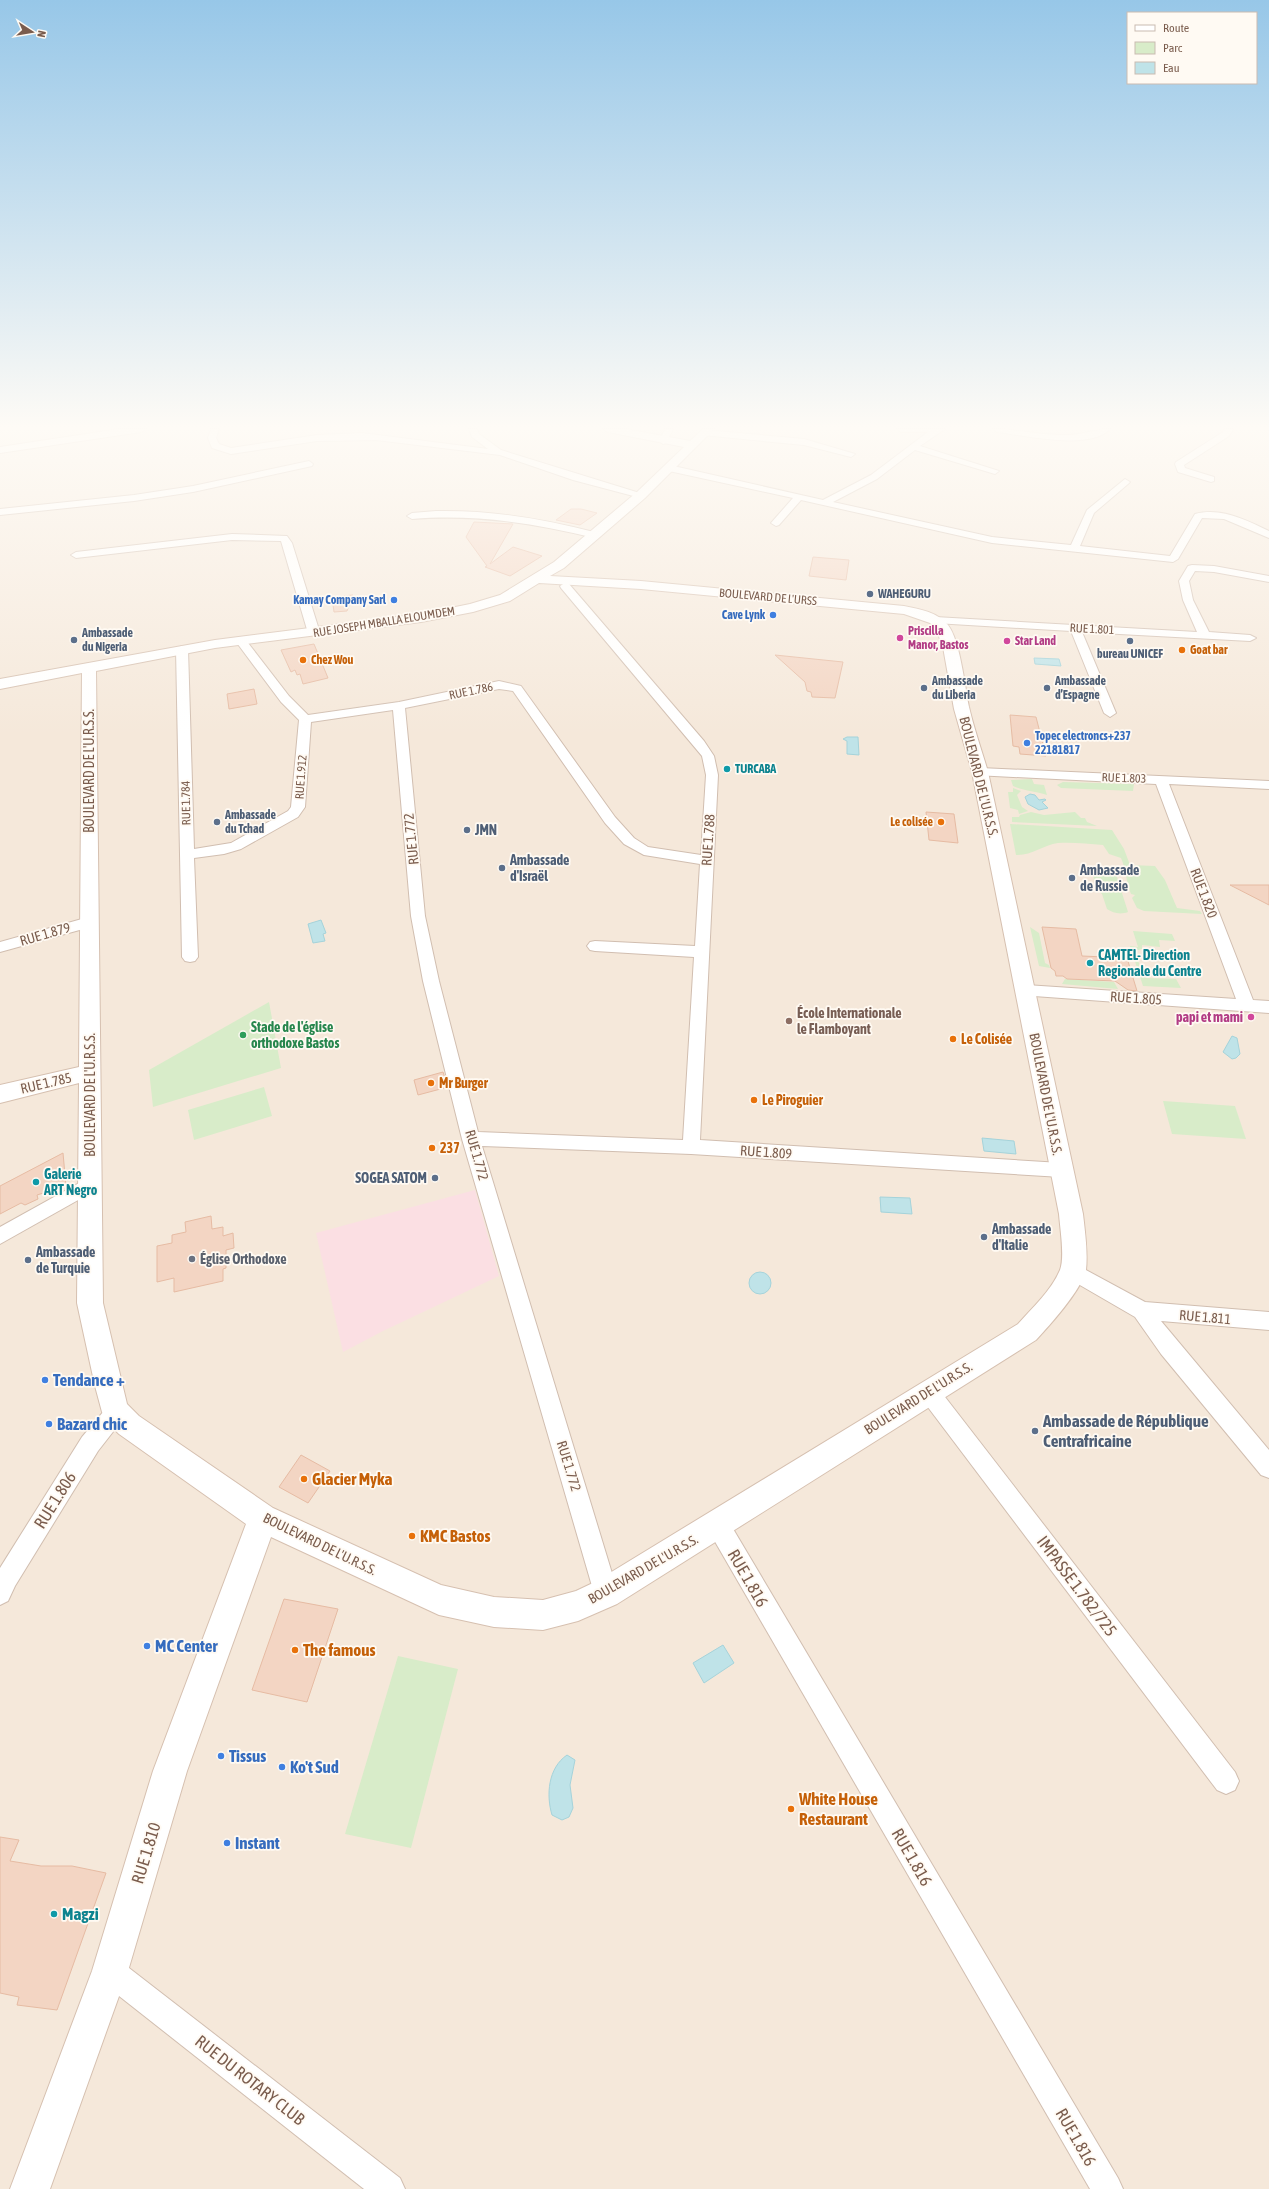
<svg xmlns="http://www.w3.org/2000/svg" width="1269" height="2189" viewBox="0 0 1269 2189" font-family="'Asap Condensed',sans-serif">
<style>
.residential{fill:#f5e8da}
.medical{fill:#fbdfe3}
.green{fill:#d8ecc9}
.water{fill:#bfe3e8;stroke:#a5d3da}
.building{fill:#f3d5c3;stroke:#e6bba3}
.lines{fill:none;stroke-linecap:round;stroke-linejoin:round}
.street-casing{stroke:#d1beb0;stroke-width:2}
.secondary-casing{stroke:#d6c0b0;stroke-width:2}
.street{fill:#fff;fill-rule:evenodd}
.secondary{fill:#fff;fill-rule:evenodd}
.service-dot{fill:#5c6f8a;stroke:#fffaf3;stroke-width:1.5}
.shop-dot{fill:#3f7fe0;stroke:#fffaf3;stroke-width:1.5}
.hotel-dot{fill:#d1479c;stroke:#fffaf3;stroke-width:1.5}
.food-dot{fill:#e8710a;stroke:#fffaf3;stroke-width:1.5}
.culture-dot{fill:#0f9aa8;stroke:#fffaf3;stroke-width:1.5}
.education-dot{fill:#8d6e63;stroke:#fffaf3;stroke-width:1.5}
.leisure-dot{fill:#2e9e5b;stroke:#fffaf3;stroke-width:1.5}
.worship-dot{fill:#6b7280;stroke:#fffaf3;stroke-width:1.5}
.labels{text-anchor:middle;stroke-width:3.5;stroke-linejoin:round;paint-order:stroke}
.far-service-label{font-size:12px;font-weight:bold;fill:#4e5e75;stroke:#fffaf3;text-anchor:start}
.far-street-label{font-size:12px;fill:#7a5c4d;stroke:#fffaf3}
.far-shop-label{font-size:12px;font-weight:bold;fill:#366cbe;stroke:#fffaf3;text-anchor:end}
.far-hotel-label{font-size:12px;font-weight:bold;fill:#b23c85;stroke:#fffaf3;text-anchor:start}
.far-food-label{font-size:12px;font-weight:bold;fill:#c56008;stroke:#fffaf3;text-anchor:start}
.far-culture-label{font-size:12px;font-weight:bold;fill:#0d838f;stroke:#fffaf3;text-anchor:start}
.street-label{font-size:14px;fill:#7a5c4d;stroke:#fffaf3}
.service-label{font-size:14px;font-weight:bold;fill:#4e5e75;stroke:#fffaf3;text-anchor:start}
.culture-label{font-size:14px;font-weight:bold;fill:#0d838f;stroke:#fffaf3;text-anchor:start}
.education-label{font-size:14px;font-weight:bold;fill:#785e54;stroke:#fffaf3;text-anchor:start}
.hotel-label{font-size:14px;font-weight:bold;fill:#b23c85;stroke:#fffaf3;text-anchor:end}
.leisure-label{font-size:14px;font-weight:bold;fill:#27864d;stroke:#fffaf3;text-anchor:start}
.food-label{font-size:14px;font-weight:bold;fill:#c56008;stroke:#fffaf3;text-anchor:start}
.worship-label{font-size:14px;font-weight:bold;fill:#5b616d;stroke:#fffaf3;text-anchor:start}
.near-shop-label{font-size:17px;font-weight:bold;fill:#366cbe;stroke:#fffaf3;text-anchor:start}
.near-service-label{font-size:17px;font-weight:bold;fill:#4e5e75;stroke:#fffaf3;text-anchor:start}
.near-food-label{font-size:17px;font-weight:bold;fill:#c56008;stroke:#fffaf3;text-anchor:start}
.near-street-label{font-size:17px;fill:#7a5c4d;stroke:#fffaf3}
.near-culture-label{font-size:17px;font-weight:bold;fill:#0d838f;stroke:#fffaf3;text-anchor:start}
</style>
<rect width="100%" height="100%" fill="#fdf6ec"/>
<!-- residential -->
<rect class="residential" x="0" y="429" width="1269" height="1760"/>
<!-- medical -->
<path class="medical" d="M475,1190L499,1276L383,1331L343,1352L316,1233Z"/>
<!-- green -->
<g class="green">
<path d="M1032,779L1034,784L1044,785L1047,795C1035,791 1024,791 1013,786L1011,780Z"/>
<path d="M1063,782L1134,784L1133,791L1061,788L1057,785Z"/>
<path d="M1013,788L1021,791L1017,795L1022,807L1028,811L1019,814L1018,810L1010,808L1008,792H1013Z"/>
<path d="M1031,812L1044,815L1075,812L1081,818H1085L1087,822L1097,826L1012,822V817H1019L1020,815Z"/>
<path d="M1010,824L1112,830L1124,849L1130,865L1155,866L1165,880L1177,908L1200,911L1202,914L1144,911L1137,908L1132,898L1135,895L1131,894C1126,882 1126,869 1121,858L1109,854L1103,845C1088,844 1073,842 1058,843C1043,845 1031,856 1016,855Z"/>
<path d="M1093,873L1116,874L1128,912C1120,915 1113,913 1107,909L1102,894L1095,888Z"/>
<path d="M1030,927L1039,933L1045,963L1049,965L1050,968L1039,966Z"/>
<path d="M1133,931L1172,934L1175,941L1159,940L1160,947L1142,945V949L1134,951L1145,978L1176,979L1181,988L1143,986L1130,946L1138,947Z"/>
<path d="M1065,979L1114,982L1118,989L1062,984Z"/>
<path d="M269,1002L281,1068L153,1107L149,1070Z"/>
<path d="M264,1087L272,1116L194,1140L188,1110Z"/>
<path d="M1163,1101L1235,1106L1246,1139L1172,1134Z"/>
<path d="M398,1656L458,1669L411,1848L345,1834Z"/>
</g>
<!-- water -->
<g class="water">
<path d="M1034,658L1059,659L1061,666L1035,664Z"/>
<path d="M847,737H858L859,755L847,754V741L843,739Z"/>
<path d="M1030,794L1035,795L1039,800L1045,799L1046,800L1042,802L1048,808L1039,810L1028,804L1025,797Z"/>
<path d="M321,920L326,933L323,934L325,941L313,943L308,924Z"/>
<path d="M1232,1036L1237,1038L1240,1054L1236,1058L1232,1059L1223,1052Z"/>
<path d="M982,1138L1014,1141L1016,1154L984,1151Z"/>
<path d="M880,1197L910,1198L912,1214L881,1212Z"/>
<circle cx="760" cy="1283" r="11"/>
<path d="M723,1645L734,1663L704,1683L693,1663Z"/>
<path d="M567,1755L575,1760L570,1785L573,1808L569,1817L562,1820L552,1815C546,1795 548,1768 567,1755Z"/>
</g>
<!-- building -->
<g class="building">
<path d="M571,509H581L597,513L580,525L556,520Z"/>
<path d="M474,522L513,524L490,564L513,547L542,556L510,576L485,567L487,566L466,537Z"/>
<path d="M813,557L849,560L846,580L809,576Z"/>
<path d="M353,595L347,611L334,612L332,597Z"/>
<path d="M314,644L328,678L303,684L300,674L297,675L295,670L291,672L281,650Z"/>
<path d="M775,655L843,662L835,698L812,697L811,692L807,691L805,682Z"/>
<path d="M254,689L257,704L229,709L227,694Z"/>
<path d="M1010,715L1036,717L1046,756L1020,754L1019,747L1013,746Z"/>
<path d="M926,812L954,814L958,843L929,840Z"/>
<path d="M1230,885H1269V905Z"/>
<path d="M1042,927L1076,929L1082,956L1127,958L1137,991L1128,990L1115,981L1067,979L1063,976H1056L1055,971L1051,968Z"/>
<path d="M443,1072L448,1087L418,1095L414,1080Z"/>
<path d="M63,1153L66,1186L37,1195L38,1199L25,1205L21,1203L0,1214V1186Z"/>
<path d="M211,1216L212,1229L223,1227V1236L233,1233L234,1248L226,1250V1268L223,1269V1281L174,1292V1278L157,1282V1246L172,1243V1235L186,1232L185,1222Z"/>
<path d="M301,1455L330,1471L308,1503L279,1487Z"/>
<path d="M284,1599L338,1609L307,1702L252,1690Z"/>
<path d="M0,1837L19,1840L10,1861L41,1866H72L106,1873L57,2010L17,2005L19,1997L0,1993Z"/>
</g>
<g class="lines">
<defs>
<g id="street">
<path d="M211,429H219L216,438L219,444L231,448L317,435L362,433L488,449L472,437L469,429H477L479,434L501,450L646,495L641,498L573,480L500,455L376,440L317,441L231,454L212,448L208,438Z"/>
<path d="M665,429H673L666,443L663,444L659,441Z"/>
<path d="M897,429H945L920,446L999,471L995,474L915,450L877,479L833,502L992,537L1071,545L1087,510L1125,479L1130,482L1128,484L1094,513L1080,546L1170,556L1195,514C1221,507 1246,520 1269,531V538L1224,519L1202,518L1178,559L1173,562L992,543L801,500L779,525L776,526L771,523L793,498L669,471L665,468L669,465L823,500L871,475L928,432H901Z"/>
<path d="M993,429C1018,429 1042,436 1067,435C1082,435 1096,429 1110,429C1089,451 1024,435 997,432Z"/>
<path d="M1225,429H1233L1229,436L1184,465L1185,468L1214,477V481L1211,482L1178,472L1175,464L1176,462L1223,432Z"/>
<path d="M705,430L804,439L855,454L851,457L804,445L702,435V431Z"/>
<path d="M309,461L313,464L312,466L193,492L134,501L0,515V509L134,495L193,486Z"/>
<path d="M436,511C492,510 545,519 598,533L600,535L595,538C534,523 475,514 412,519L407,516L412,513Z"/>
<path d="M232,534L287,536L292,543L320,633L318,635H310L308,633L281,541L232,540L76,558L71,555L76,552Z"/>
<path d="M1192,565L1214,566L1269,576V582L1214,572L1195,571L1189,581L1193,600L1209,632L1250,635L1256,638L1250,641L1082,632L1116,713L1110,717L1104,713L1071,631L935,623L930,620L935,617L1197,632L1183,600L1179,581L1188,566Z"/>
<path d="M565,583L569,584L704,741L714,756L718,775L700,1140L1061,1163L1067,1165L1070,1170L1067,1175L1061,1177L691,1154L482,1146L618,1593L614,1601L606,1605L598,1601L594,1593L462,1139L423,981L411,916L393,710L311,722L305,807L298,817L241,849L224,854L194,858L198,957L195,961L190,962L185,961L182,957L176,649L182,646L188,649L194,849L231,843L288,811L291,807L299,720L281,702L237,643L235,641L237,639H245L289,696L308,715L399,702L499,681L521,686L615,817L634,838L648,847L701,855L706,775L702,756L561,588L560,586ZM499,689L513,691L605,823L624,844L644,855L700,864L695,946L595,941L590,942L587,946L590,950L595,951L694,957L683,1140L478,1132L439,981L425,916L405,708Z"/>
<path d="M980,768L1269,781V789L1169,784L1253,1000L1269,1001V1013L1020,995L1018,991L1020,987L1026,985L1236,999L1156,784L975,775L974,772L975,769Z"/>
<path d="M89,917L94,918L96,922L94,926L0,952V942Z"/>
<path d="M90,1177L96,1180L99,1185L96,1190L0,1244V1227Z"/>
<path d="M1073,1263L1145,1302L1269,1312V1330L1161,1321L1269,1450V1478L1261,1475L1161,1354L1135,1317L1066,1277L1063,1271L1066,1265Z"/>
<path d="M928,1381L935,1384L1235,1772L1239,1781L1235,1790L1226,1794L1217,1790L921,1398L918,1391L921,1384Z"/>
<path d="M116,1402L123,1405L127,1412L123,1419L98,1451L15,1586L8,1601L0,1605V1568L82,1437L109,1405Z"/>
<path d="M718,1514L726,1517L1118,2178L1123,2189H1090L710,1533L707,1525L710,1517Z"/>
<path d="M110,1957L120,1961L400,2178L405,2189H364L100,1981L96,1971L100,1961Z"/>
</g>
<g id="secondary">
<path d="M119,429H146L141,432L0,453V447Z"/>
<path d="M603,429H626L690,441L703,429H714L645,498L564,568L550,576L641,581L904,606C920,609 937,612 948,625C960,640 965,687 969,707C974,729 982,751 988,772L1083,1214C1085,1232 1088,1252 1086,1270C1082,1289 1050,1325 1036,1340L617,1604L578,1621L543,1630L494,1627L439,1615L271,1537L187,1771L128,1971L50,2189H10L92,1971L153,1771L246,1524L119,1434L106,1421L102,1412L95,1386L77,1303L79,1083L0,1103V1085L79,1067L82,673L0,689V679L215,640L421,614L470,604L500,595L554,562L637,492L684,447L608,432ZM539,583L641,589L904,614L930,623L936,629L943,647L954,709L972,772L1059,1214C1060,1228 1065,1257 1060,1270C1051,1291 1033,1307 1018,1324L595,1582L576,1591L543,1600L494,1597L441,1585L273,1508L139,1416L127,1404L103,1303L96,671L215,648L421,622L473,612L510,601Z"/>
</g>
</defs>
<!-- street casing -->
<use href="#street" class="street-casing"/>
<!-- secondary casing -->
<use href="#secondary" class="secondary-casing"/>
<!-- street -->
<use href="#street" class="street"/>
<!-- secondary -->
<use href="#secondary" class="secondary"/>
</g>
<!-- sky -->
<linearGradient id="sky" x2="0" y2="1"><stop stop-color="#97c7e8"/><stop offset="0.58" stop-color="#fefbf6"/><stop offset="1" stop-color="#fefbf6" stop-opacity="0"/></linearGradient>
<rect width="1269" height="736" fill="url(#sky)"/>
<!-- markers -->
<g class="service-dot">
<circle cx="870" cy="594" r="4"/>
<circle cx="74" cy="640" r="4"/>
<circle cx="1130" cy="641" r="4"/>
<circle cx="924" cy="688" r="4"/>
<circle cx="1047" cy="688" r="4"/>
<circle cx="217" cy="822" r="4"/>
<circle cx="467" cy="830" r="4"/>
<circle cx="502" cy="868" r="4"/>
<circle cx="1072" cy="878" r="4"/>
<circle cx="435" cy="1178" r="4"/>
<circle cx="984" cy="1237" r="4"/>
<circle cx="28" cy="1260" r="4"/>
<circle cx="1035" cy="1431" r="4"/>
</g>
<g class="shop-dot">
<circle cx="394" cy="600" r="4"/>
<circle cx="773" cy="615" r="4"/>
<circle cx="1027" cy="743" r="4"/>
<circle cx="45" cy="1380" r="4"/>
<circle cx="49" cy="1424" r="4"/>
<circle cx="147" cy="1646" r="4"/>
<circle cx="221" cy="1756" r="4"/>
<circle cx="282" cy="1767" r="4"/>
<circle cx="227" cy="1843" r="4"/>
</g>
<g class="hotel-dot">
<circle cx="900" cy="638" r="4"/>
<circle cx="1007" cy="641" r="4"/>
<circle cx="1251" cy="1017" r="4"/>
</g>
<g class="food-dot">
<circle cx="1182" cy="650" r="4"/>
<circle cx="303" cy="660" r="4"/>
<circle cx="941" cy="822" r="4"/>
<circle cx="953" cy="1039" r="4"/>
<circle cx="431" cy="1083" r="4"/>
<circle cx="754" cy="1100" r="4"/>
<circle cx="432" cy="1148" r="4"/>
<circle cx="304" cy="1479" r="4"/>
<circle cx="412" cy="1536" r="4"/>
<circle cx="295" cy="1650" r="4"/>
<circle cx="791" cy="1809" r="4"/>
</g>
<g class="culture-dot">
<circle cx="727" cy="769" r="4"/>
<circle cx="1090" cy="963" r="4"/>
<circle cx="36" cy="1182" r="4"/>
<circle cx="54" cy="1914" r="4"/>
</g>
<circle class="education-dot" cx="789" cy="1021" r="4"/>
<circle class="leisure-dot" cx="243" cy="1035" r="4"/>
<circle class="worship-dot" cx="192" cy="1259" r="4"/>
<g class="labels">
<!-- far-service labels -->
<g class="far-service-label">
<text x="878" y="598">WAHEGURU</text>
<text x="82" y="637">Ambassade<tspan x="82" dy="14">du Nigeria</tspan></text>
<text x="1130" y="658" text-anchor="middle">bureau UNICEF</text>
<text x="932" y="685">Ambassade<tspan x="932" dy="14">du Liberia</tspan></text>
<text x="1055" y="685">Ambassade<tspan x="1055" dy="14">d’Espagne</tspan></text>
<text x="225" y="819">Ambassade<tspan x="225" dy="14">du Tchad</tspan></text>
</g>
<!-- far-street labels -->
<g class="far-street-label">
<text transform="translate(768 597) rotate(5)" y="4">BOULEVARD DE L'URSS</text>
<text transform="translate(384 622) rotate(-9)" y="4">RUE JOSEPH MBALLA ELOUMDEM</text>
<text transform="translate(1092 629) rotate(3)" y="4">RUE 1.801</text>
<text transform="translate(471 691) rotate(-12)" y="4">RUE 1.786</text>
<text transform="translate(301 777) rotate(-86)" y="4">RUE 1.912</text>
<text transform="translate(1124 778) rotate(2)" y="4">RUE 1.803</text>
<text transform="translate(186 803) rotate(-91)" y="4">RUE 1.784</text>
</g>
<!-- far-shop labels -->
<g class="far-shop-label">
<text x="386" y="604">Kamay Company Sarl</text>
<text x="765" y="619">Cave Lynk</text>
<text x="1035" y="740" text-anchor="start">Topec electroncs+237<tspan x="1035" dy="14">22181817</tspan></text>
</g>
<!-- far-hotel labels -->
<g class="far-hotel-label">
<text x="908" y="635">Priscilla<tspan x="908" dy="14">Manor, Bastos</tspan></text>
<text x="1015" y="645">Star Land</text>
</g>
<!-- far-food labels -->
<g class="far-food-label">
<text x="1190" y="654">Goat bar</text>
<text x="311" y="664">Chez Wou</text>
<text x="933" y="826" text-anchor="end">Le colisée</text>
</g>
<!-- far-culture labels -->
<g class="far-culture-label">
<text x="735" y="773">TURCABA</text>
</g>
<!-- street labels -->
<g class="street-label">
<text transform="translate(89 771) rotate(-90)" y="5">BOULEVARD DE L'U.R.S.S.</text>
<text transform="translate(979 777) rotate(76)" y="5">BOULEVARD DE L'U.R.S.S.</text>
<text transform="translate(411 839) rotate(-96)" y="5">RUE 1.772</text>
<text transform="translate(708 840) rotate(-86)" y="5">RUE 1.788</text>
<text transform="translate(1204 893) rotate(69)" y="5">RUE 1.820</text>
<text transform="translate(45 934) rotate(-16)" y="5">RUE 1.879</text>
<text transform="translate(1136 998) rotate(4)" y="5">RUE 1.805</text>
<text transform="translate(46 1083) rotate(-13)" y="5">RUE 1.785</text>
<text transform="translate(1046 1094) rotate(79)" y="5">BOULEVARD DE L'U.R.S.S.</text>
<text transform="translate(90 1095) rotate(-90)" y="5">BOULEVARD DE L'U.R.S.S.</text>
<text transform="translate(766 1152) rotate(4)" y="5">RUE 1.809</text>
<text transform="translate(477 1155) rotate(74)" y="5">RUE 1.772</text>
<text transform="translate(1205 1317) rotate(5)" y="5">RUE 1.811</text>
<text transform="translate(918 1398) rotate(-32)" y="5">BOULEVARD DE L'U.R.S.S.</text>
<text transform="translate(569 1466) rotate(73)" y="5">RUE 1.772</text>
<text transform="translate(320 1544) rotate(26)" y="5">BOULEVARD DE L'U.R.S.S.</text>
<text transform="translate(643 1569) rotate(-30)" y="5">BOULEVARD DE L'U.R.S.S.</text>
</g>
<!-- service labels -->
<g class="service-label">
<text x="475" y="835">JMN</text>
<text x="510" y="865">Ambassade<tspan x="510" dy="16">d'Israël</tspan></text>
<text x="1080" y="875">Ambassade<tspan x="1080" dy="16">de Russie</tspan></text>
<text x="427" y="1183" text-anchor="end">SOGEA SATOM</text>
<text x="992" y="1234">Ambassade<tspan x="992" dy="16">d'Italie</tspan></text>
<text x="36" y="1257">Ambassade<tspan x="36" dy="16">de Turquie</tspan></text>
</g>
<!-- culture labels -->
<g class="culture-label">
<text x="1098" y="960">CAMTEL- Direction<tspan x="1098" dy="16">Regionale du Centre</tspan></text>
<text x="44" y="1179">Galerie<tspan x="44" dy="16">ART Negro</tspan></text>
</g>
<!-- education labels -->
<g class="education-label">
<text x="797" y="1018">École Internationale<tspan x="797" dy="16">le Flamboyant</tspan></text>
</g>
<!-- hotel labels -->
<g class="hotel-label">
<text x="1243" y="1022">papi et mami</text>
</g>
<!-- leisure labels -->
<g class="leisure-label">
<text x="251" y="1032">Stade de l'église<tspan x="251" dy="16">orthodoxe Bastos</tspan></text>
</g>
<!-- food labels -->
<g class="food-label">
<text x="961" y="1044">Le Colisée</text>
<text x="439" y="1088">Mr Burger</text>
<text x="762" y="1105">Le Piroguier</text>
<text x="440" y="1153">237</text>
</g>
<!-- worship labels -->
<g class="worship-label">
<text x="200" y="1264">Église Orthodoxe</text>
</g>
<!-- near-shop labels -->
<g class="near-shop-label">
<text x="53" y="1386">Tendance +</text>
<text x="57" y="1430">Bazard chic</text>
<text x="155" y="1652">MC Center</text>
<text x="229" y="1762">Tissus</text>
<text x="290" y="1773">Ko't Sud</text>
<text x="235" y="1849">Instant</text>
</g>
<!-- near-service labels -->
<g class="near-service-label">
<text x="1043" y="1427">Ambassade de République<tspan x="1043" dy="20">Centrafricaine</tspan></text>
</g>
<!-- near-food labels -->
<g class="near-food-label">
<text x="312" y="1485">Glacier Myka</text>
<text x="420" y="1542">KMC Bastos</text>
<text x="303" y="1656">The famous</text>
<text x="799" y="1805">White House<tspan x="799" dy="20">Restaurant</tspan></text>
</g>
<!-- near-street labels -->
<g class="near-street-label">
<text transform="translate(55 1500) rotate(-58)" y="6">RUE 1.806</text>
<text transform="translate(748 1578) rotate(60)" y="6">RUE 1.816</text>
<text transform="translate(1077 1586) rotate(53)" y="6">IMPASSE 1.782/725</text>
<text transform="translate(146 1853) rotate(-73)" y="6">RUE 1.810</text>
<text transform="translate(912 1857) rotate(60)" y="6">RUE 1.816</text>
<text transform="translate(250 2080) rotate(38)" y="6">RUE DU ROTARY CLUB</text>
<text transform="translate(1076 2137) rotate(60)" y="6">RUE 1.816</text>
</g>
<!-- near-culture labels -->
<g class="near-culture-label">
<text x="62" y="1920">Magzi</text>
</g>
</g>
<!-- legend -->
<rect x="1127" y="12" width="130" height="72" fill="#fffaf3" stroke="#cabbb1"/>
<rect x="1135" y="25" width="20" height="6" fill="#ffffff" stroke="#cabbb1"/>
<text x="1163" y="32" font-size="12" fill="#7a5c4d">Route</text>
<rect x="1135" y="42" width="20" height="12" fill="#d8ecc9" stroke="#cabbb1"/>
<text x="1163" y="52" font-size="12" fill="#7a5c4d">Parc</text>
<rect x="1135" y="62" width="20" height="12" fill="#bfe3e8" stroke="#cabbb1"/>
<text x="1163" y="72" font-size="12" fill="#7a5c4d">Eau</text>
<!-- north arrow -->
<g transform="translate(32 32) rotate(102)" stroke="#fffaf3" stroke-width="3" paint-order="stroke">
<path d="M0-3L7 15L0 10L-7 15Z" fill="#7a5c4d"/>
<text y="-6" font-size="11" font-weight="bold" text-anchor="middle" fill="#7a5c4d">N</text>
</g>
</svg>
